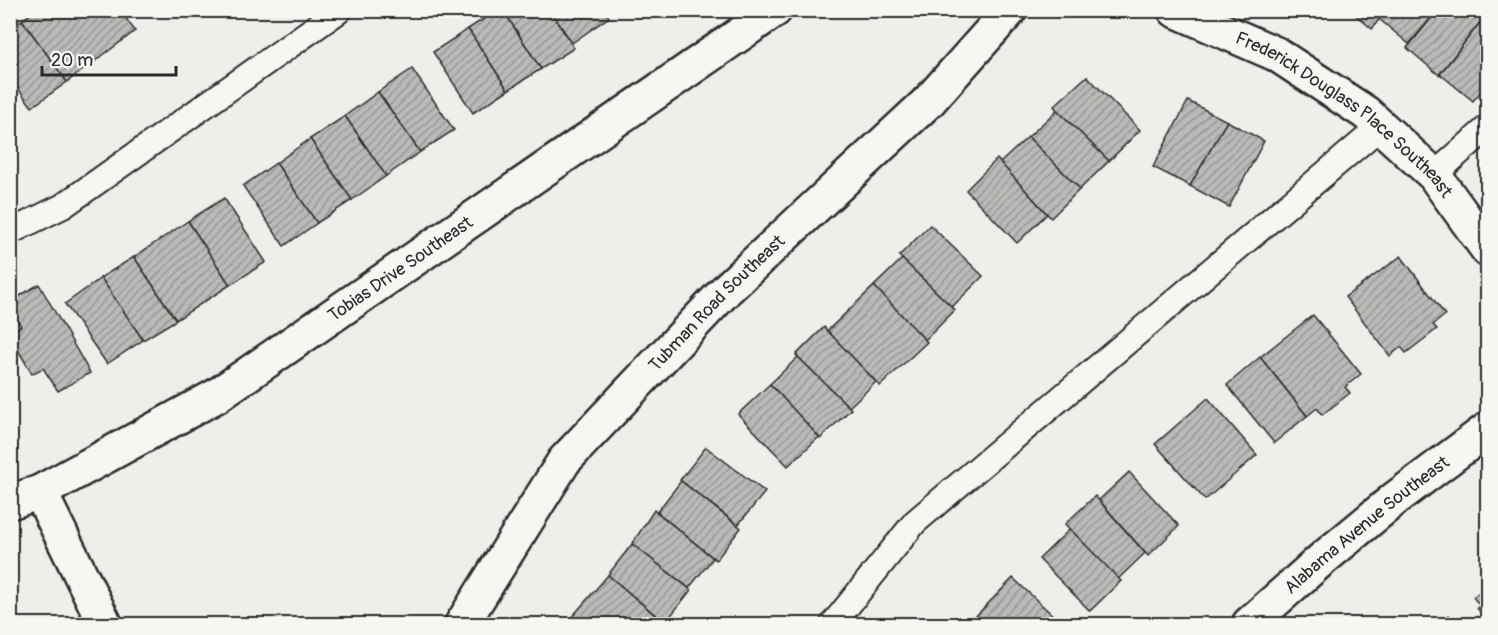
<svg xmlns="http://www.w3.org/2000/svg" width="1498" height="635" viewBox="0 0 1498 635" font-family="Pangolin,sans-serif">
<style>
.building{fill:url(#building-hatch);stroke:#2b2b2b;stroke-width:1.5}
.lines{fill:none;stroke-linecap:round;stroke-linejoin:round}
.service-casing{stroke:#2b2b2b;stroke-width:28}
.minor-casing{stroke:#2b2b2b;stroke-width:38}
.secondary-casing{stroke:#2b2b2b;stroke-width:38}
.service{stroke:#f6f6f2;stroke-width:24}
.minor{stroke:#f6f6f2;stroke-width:33}
.secondary{stroke:#f6f6f2;stroke-width:33}
.labels{text-anchor:middle;stroke-width:6;stroke-linejoin:round;paint-order:stroke}
.street-label{font-size:18px;fill:#2b2b2b;stroke:#f6f6f2}
</style>
<defs>
<pattern id="building-hatch" width="6" height="6" patternUnits="userSpaceOnUse" patternTransform="scale(1.5)"><rect width="6" height="6" fill="#babab7"/><path d="M-1 1l2-2M0 6l6-6M5 7l2-2" fill="none" stroke="#979795"/></pattern>
</defs>
<rect width="100%" height="100%" fill="#eeeeea"/>
<filter id="ink" filterUnits="userSpaceOnUse"><feTurbulence type="fractalNoise" baseFrequency=".0167" numOctaves="2"/><feDisplacementMap in="SourceGraphic" scale="12" xChannelSelector="R" yChannelSelector="G"/><feConvolveMatrix kernelMatrix="1 2 1 2 8 2 1 2 1" color-interpolation-filters="sRGB"/></filter>
<g filter="url(#ink)">
<!-- building -->
<g class="building">
<path d="M36,10H120L135,31L67,82L22,20Z"/>
<path d="M497,10H503L541,69L508,90L468,29Z"/>
<path d="M503,10H550L574,48L541,69Z"/>
<path d="M550,10H604L609,17L572,43Z"/>
<path d="M1350,10H1386L1372,29Z"/>
<path d="M1386,10H1438L1409,44L1379,19Z"/>
<path d="M1438,10H1479L1486,15L1439,75L1407,48Z"/>
<path d="M1486,15L1488,17V83L1473,101L1440,74Z"/>
<path d="M22,20L67,82L32,107L10,78V29Z"/>
<path d="M468,29L508,90L473,113L433,52Z"/>
<path d="M412,69L454,130L420,152L378,92Z"/>
<path d="M1087,76L1140,130L1109,161L1057,110L1054,106Z"/>
<path d="M378,92L420,152L386,176L345,116Z"/>
<path d="M1188,101L1227,121L1190,186L1153,167Z"/>
<path d="M1057,110L1109,161L1080,189L1028,137Z"/>
<path d="M345,116L386,176L352,200L310,139Z"/>
<path d="M1227,121L1264,141L1229,207L1190,186Z"/>
<path d="M1028,137L1080,189L1051,218L1000,163Z"/>
<path d="M310,139L352,200L317,223L276,163Z"/>
<path d="M997,159L1047,214L1017,243L966,190Z"/>
<path d="M276,163L317,223L284,246L243,186Z"/>
<path d="M224,198L266,262L230,285L188,221Z"/>
<path d="M188,221L230,285L176,320L134,257Z"/>
<path d="M930,225L983,276L952,307L899,256Z"/>
<path d="M1401,256L1445,315L1433,325L1437,329L1406,353L1401,347L1390,356L1345,297Z"/>
<path d="M134,257L176,320L143,340L100,278Z"/>
<path d="M902,259L955,310L925,340L874,286Z"/>
<path d="M101,278L143,340L107,364L65,304Z"/>
<path d="M39,284L90,373L58,391L43,368L32,374L10,336V333L21,326L10,309V302Z"/>
<path d="M874,286L927,342L880,386L827,331Z"/>
<path d="M1313,315L1361,374L1345,387L1350,393L1322,415L1317,408L1307,416L1260,357Z"/>
<path d="M824,327L876,382L849,407L796,355Z"/>
<path d="M798,357L851,409L820,439L770,384Z"/>
<path d="M1260,357L1307,416L1274,443L1227,385Z"/>
<path d="M770,384L819,437L788,466L738,414Z"/>
<path d="M1208,398L1257,455L1205,500L1155,444Z"/>
<path d="M706,447L765,492L738,525L680,480Z"/>
<path d="M1129,472L1179,526L1148,556L1099,500Z"/>
<path d="M681,481L741,528L716,560L657,512Z"/>
<path d="M1095,496L1145,553L1118,579L1065,524Z"/>
<path d="M654,510L713,558L689,588L632,544Z"/>
<path d="M1070,529L1121,581L1090,611L1039,559Z"/>
<path d="M632,544L691,590L665,623L608,575Z"/>
<path d="M608,575L662,621L660,624H566Z"/>
<path d="M1013,578L1062,624H968Z"/>
<path d="M1488,586V621L1477,608L1480,606L1473,597Z"/>
<path d="M1449,615L1456,624H1438Z"/>
</g>
<g class="lines">
<defs>
<g id="service">
<path d="M1434,175L1488,127"/>
<path d="M10,232L63,206L340,10"/>
<path d="M833,624L915,522L1381,126"/>
</g>
<g id="minor">
<path id="s1" d="M1175,10L1276,54L1366,113L1434,175L1488,250"/>
<path d="M40,492L105,624"/>
<path id="s2" d="M10,502L40,492L216,396L775,10"/>
<path id="s3" d="M462,624L564,461L728,288L929,101L1010,10"/>
</g>
<g id="secondary">
<path id="s4" d="M1249,624L1320,561L1396,498L1488,429"/>
</g>
</defs>
<!-- service casing -->
<use href="#service" class="service-casing"/>
<!-- minor casing -->
<use href="#minor" class="minor-casing"/>
<!-- secondary casing -->
<use href="#secondary" class="secondary-casing"/>
<!-- service -->
<use href="#service" class="service"/>
<!-- minor -->
<use href="#minor" class="minor"/>
<!-- secondary -->
<use href="#secondary" class="secondary"/>
</g>
</g>
<g class="labels">
<!-- street labels -->
<g class="street-label">
<text dy="6" stroke="none"><textPath href="#s1" startOffset="201">Frederick Douglass Place Southeast</textPath></text>
<text dy="6" stroke="none"><textPath href="#s2" startOffset="456">Tobias Drive Southeast</textPath></text>
<text dy="6" stroke="none"><textPath href="#s3" startOffset="412">Tubman Road Southeast</textPath></text>
<text dy="6" stroke="none"><textPath href="#s4" startOffset="154">Alabama Avenue Southeast</textPath></text>
</g>
</g>
<!-- margin -->
<rect width="1498" height="635" fill="none" stroke="#f6f6f2" stroke-width="36"/>
<rect x="18" y="18" width="1462" height="599" fill="none" stroke="#2b2b2b" stroke-width="2" filter="url(#ink)"/>
<!-- scale -->
<path d="M42 66v9h134v-9" fill="none" stroke="#2b2b2b" stroke-width="3"/>
<text x="51" y="66" font-size="18" fill="#2b2b2b" stroke="#f6f6f2" stroke-width="4.5" paint-order="stroke">20 m</text>
</svg>
